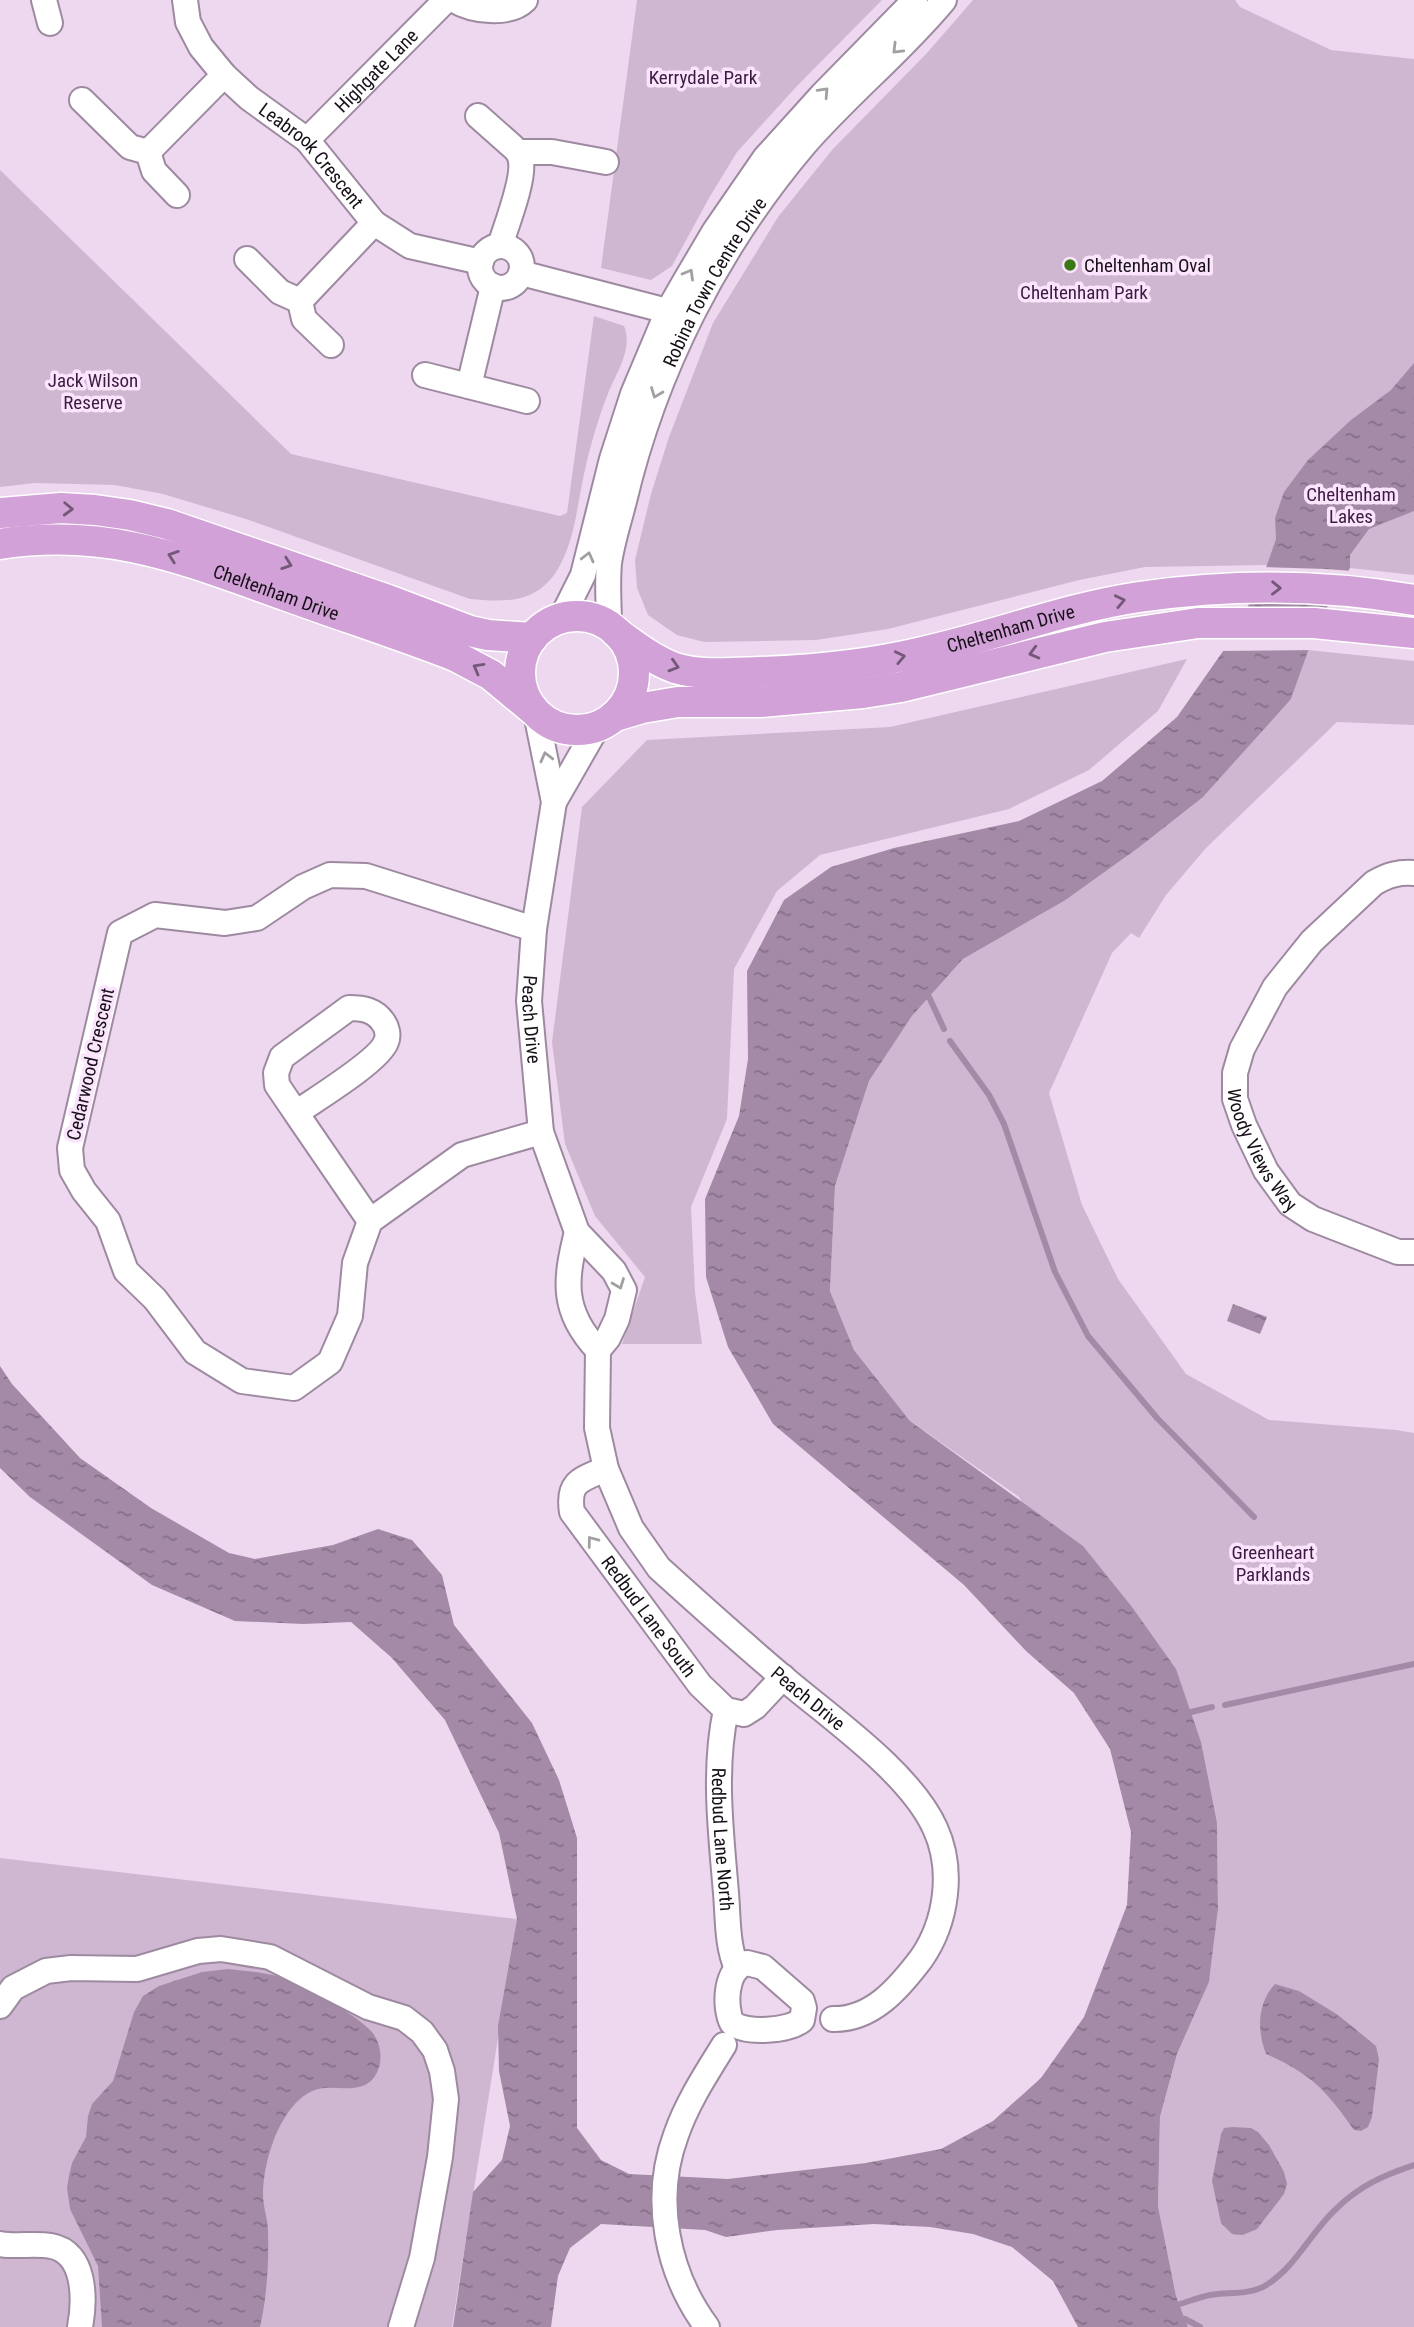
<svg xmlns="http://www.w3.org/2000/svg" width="1414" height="2327" viewBox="0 0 1414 2327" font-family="'Roboto Condensed',sans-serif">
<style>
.green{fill:#cfb7d1}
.water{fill:url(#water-ripples)}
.pier{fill:#edd8ef}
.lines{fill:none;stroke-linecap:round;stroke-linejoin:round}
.stream{stroke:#a48aa7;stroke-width:6}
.minor-casing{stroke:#9e8aa0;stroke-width:28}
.major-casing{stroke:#fff;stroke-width:33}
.minor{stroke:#fff;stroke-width:24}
.major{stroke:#d2a1d7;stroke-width:30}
.oneway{stroke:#a29fa3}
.oneway2{stroke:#745878}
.poi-dot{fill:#397815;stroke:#fbe5fd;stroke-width:2.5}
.labels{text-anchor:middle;stroke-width:7;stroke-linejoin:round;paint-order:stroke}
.street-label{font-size:19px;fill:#171018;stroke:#fbe5fd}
.park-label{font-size:19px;fill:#3d1a41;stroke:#fbe5fd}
.poi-label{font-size:19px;fill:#171018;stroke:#fbe5fd;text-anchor:start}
</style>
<defs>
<pattern id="water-ripples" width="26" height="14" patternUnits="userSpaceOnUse" patternTransform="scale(1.75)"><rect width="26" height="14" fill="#a48aa7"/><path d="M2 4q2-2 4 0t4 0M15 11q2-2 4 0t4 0" fill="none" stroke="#856f87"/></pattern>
</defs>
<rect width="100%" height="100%" fill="#edd8ef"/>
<!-- green -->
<g class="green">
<path d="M637,0H882L797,86L737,152L709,198L672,266L651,280L601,268Z"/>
<path d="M973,0H1235L1240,7L1331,50L1414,59V575L1350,568L1267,565L1145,567L1079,580L888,629L816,640L704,642L677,635L648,615L637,588L635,560L651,494L669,437L713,323L778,217L832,150L927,53Z"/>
<path d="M0,170L291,454L560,516L567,513L594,316L624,326C633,348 618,370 609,391C597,421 588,453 582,484C576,514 573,546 556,572C535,604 503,602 470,599L246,519L163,494L115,485L35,483L0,487Z"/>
<path d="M1308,650L1414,661V725L1337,722L1206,848L1166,895L1139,938L1131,933L1112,953L1049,1093L1082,1205L1118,1279L1186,1374L1269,1420L1396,1430L1414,1433V2327H1188L1176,2296L1158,2206L1160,2117L1177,2054L1209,1982L1218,1909L1217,1823L1019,1497L910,1421L854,1350L830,1291L835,1186L869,1081L912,1016L963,959L1064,901L1291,699Z"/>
<path d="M1187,659L1158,711L1089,770L1009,809L820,855L777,891L734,969L727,1119L691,1207L695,1292L702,1344H622L645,1277L595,1216L565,1144L552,1042L582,807L647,740L890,727Z"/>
<path d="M0,1858L517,1919L452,2327H0Z"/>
</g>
<!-- water -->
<g class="water">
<path d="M1414,363V511L1369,529L1350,555V568L1318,623L1291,699L1203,797L1138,848L1064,901L963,959L912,1016L869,1081L835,1186L830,1291L854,1350L910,1421L1083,1546L1132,1607L1176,1669L1201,1742L1217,1823L1218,1909L1209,1982L1177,2054L1160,2117L1158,2206L1176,2296L1188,2327H1078L1053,2281L1012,2247L973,2234L930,2227L874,2224L777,2230L726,2237L705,2230L601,2224L570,2248L558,2276L551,2327H453L473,2192L502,2160L510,2126L499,2071L498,2026L517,1919L499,1833L445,1720L392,1658L351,1622L303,1624L235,1621L152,1585L30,1497L0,1468V1366L12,1384L80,1458L151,1508L229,1553L255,1559L333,1545L378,1529L412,1540L442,1575L454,1625L532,1723L559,1780L577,1838V2128L601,2160L629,2174L728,2179L866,2163L941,2149L993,2121L1041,2078L1084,2017L1127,1905L1131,1832L1110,1749L1074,1693L1026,1651L964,1585L773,1424L728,1347L706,1277L705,1199L739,1116L748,1059L747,971L784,900L831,867L894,848L1019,821L1102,781L1177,717L1235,634L1267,565L1276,539L1275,518L1284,492L1308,460L1351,420L1391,390Z"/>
<path d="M1233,1304L1267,1317L1260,1334L1227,1321Z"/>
<path d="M228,1969C249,1971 270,1973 291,1980C310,1987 358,2017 371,2031C383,2044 384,2067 372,2080C360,2092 340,2087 325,2088C299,2089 281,2120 273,2142C267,2159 263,2177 263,2195C263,2207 268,2219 268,2231C269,2262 267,2297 260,2327H102L98,2266L70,2209L67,2188L69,2176L72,2163L86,2137L88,2116L92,2104L113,2081L134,2012L143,1996L159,1986L202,1972Z"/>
<path d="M1275,1984L1299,1991L1338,2015L1376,2046L1379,2059L1372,2117L1368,2127L1361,2131L1354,2130C1326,2090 1311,2074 1266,2054C1257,2031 1257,2003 1275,1984Z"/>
<path d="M1232,2127L1251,2128L1258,2132L1269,2145L1284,2172L1287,2184L1284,2194L1257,2229L1243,2235L1232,2234L1221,2223L1212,2181L1221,2134L1224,2128Z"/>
</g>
<!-- pier -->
<g class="pier">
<path d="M1262,567L1326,569L1352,571L1334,602H1246Z"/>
<path d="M1321,624L1312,650L1219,651L1232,632Z"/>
</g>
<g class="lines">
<!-- stream -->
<g class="stream">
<path d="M929,997L944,1029"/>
<path d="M950,1041L989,1095L1004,1124L1055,1272L1088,1336L1157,1418L1254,1517"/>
<path d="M1225,1705L1414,1664"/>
<path d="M1191,1712L1212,1707"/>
<path d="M1180,2304C1190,2301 1200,2297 1210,2295C1228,2292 1246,2295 1263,2287C1295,2269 1310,2233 1336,2209C1359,2186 1384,2175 1414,2165"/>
<path d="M1185,2319L1200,2327"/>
</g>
<defs>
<g id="minor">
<path d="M44,0L50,23"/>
<path id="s1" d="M185,0L188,22L201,47L224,75L249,98L307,140L374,223L410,246L481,262"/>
<path d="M454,0C472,11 509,16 525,0"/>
<path d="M82,100L130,147L148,152L154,171L177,195"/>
<path d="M478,116L513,147C518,151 521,156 521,162C524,181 506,226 500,246"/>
<path id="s2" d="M307,140L446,0"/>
<path d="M148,152L224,75"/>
<path d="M518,152H552L606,162"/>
<circle cx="501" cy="267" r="21"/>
<path d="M247,259L280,292L300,301L304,319L331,345"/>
<path d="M521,273L683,315"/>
<path d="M300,301L374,223"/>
<path d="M425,375L527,401"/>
<path d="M469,386L493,286"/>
<path d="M561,619L583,575L612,459L633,394L668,311L684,283L714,232L765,158L822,95L915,0"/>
<path id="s3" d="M609,627C609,606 607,584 609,563C612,542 619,521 624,501C655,370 717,248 804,145C848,94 901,52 944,0"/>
<path id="s4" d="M536,713L554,802L534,929L529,1001L541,1132L577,1232L614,1271L624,1290L617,1319L608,1338L598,1350L597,1428L606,1469L631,1528L659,1568C701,1606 743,1644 786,1680C832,1719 910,1773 935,1828C954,1869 947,1922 921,1959C899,1988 872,2020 833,2019"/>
<path d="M554,802L597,727"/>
<path id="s5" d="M1414,873C1398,872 1388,875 1374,883L1312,941L1275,987L1242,1049L1235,1073V1099L1244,1125L1266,1171L1290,1204L1313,1219L1398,1252H1414"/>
<path d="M534,929L366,876L330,875L303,887L257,918L225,923L155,915L120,933L70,1148L72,1170L84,1191L108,1221L126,1271L155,1299L195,1352L242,1381L294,1388L330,1362L350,1316L355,1263L370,1221L462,1155L541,1132"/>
<path d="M296,1113L277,1085L276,1073L282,1057L349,1008C363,1008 375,1010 383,1022C387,1027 389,1036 386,1042C379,1061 316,1099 296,1113L370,1221"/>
<path d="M577,1232C565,1280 561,1311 598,1350"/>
<path id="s6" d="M606,1469C582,1479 567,1481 572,1512L700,1685L726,1710L744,1714L755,1707L783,1677"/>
<path id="s7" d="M726,1710C713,1770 721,1833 726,1893C728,1917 727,1947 737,1968"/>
<path d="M747,1963L763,1967L802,2001L804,2008L802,2020C789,2031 746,2034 732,2023C724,2007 725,1968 747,1963Z"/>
<path d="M0,2006L13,1988L46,1971L71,1968L137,1969L198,1951L221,1949L270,1957L368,2007L404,2018L422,2032L435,2050L442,2071L446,2099L440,2157L422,2258L401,2327"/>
<path d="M0,2244C17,2247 34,2243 51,2246C86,2252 85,2300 80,2327"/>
<path d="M707,2327C667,2273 652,2199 676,2135C687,2103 706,2074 724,2045"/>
</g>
<g id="major">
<path d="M0,513L61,508L95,510L130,515L167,524L388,600L470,631L488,635L532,638"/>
<path id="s8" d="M0,544C111,527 188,561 290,597C345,617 401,635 455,656L491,675L532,709"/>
<circle cx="577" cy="673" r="57"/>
<path id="s9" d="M616,632C634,645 653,660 675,668C701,676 732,673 759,672C815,670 868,665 922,652C995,636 1065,608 1139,597C1230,584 1323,584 1414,600"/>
<path d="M615,716L642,708L678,702H760L863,693L901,687L1105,637L1198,623H1314L1414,633"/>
</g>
</defs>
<!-- minor casing -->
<use href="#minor" class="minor-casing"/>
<!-- major casing -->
<use href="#major" class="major-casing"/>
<!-- minor -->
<use href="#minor" class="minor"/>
<!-- major -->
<use href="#major" class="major"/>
</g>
<!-- one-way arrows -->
<defs><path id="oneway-chevron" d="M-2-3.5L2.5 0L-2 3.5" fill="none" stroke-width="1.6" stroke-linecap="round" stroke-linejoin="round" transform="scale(1.75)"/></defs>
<g class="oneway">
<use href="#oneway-chevron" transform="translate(897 49) rotate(135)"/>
<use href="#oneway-chevron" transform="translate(824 92) rotate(-47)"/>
<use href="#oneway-chevron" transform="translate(689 274) rotate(-60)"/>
<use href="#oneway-chevron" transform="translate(656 393) rotate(111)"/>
<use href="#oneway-chevron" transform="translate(588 557) rotate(-76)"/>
<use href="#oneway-chevron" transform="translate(546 757) rotate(-104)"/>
<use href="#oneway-chevron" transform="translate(619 1284) rotate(69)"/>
<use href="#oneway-chevron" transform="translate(592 1541) rotate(-127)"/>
</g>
<g class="oneway2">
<use href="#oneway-chevron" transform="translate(68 509) rotate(2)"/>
<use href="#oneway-chevron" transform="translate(173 556) rotate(-161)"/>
<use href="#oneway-chevron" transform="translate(287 564) rotate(19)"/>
<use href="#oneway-chevron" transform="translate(1276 588) rotate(1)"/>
<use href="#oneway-chevron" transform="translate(1120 601) rotate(-12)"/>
<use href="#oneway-chevron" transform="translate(1034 653) rotate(165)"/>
<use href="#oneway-chevron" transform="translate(900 657) rotate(-12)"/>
<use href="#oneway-chevron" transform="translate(674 666) rotate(17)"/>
<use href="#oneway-chevron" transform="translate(478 668) rotate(-151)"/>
</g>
<!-- markers -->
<circle class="poi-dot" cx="1070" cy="265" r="7"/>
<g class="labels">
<!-- street labels -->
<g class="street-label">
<text dy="7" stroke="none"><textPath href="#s2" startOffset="98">Highgate Lane</textPath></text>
<text dy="7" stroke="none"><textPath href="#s1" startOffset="206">Leabrook Crescent</textPath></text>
<text dy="7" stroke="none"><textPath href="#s3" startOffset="366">Robina Town Centre Drive</textPath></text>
<text dy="7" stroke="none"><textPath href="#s8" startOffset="284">Cheltenham Drive</textPath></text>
<text dy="7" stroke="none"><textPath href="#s9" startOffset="410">Cheltenham Drive</textPath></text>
<text dy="7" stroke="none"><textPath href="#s4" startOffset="310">Peach Drive</textPath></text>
<text transform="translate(90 1064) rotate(-77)" y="7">Cedarwood Crescent</text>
<text dy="7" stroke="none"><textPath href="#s5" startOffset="364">Woody Views Way</textPath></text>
<text dy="7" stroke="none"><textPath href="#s6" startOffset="192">Redbud Lane South</textPath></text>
<text dy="7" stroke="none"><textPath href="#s4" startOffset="1102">Peach Drive</textPath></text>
<text dy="7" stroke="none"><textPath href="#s7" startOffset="130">Redbud Lane North</textPath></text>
</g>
<!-- park labels -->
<g class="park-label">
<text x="703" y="84">Kerrydale Park</text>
<text x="1084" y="299">Cheltenham Park</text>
<text x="93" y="387">Jack Wilson<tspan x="93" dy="22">Reserve</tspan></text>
<text x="1351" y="501">Cheltenham<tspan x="1351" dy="22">Lakes</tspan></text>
<text x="1273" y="1559">Greenheart<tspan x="1273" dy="22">Parklands</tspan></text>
</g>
<!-- poi labels -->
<g class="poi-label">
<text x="1084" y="272">Cheltenham Oval</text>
</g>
</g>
</svg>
